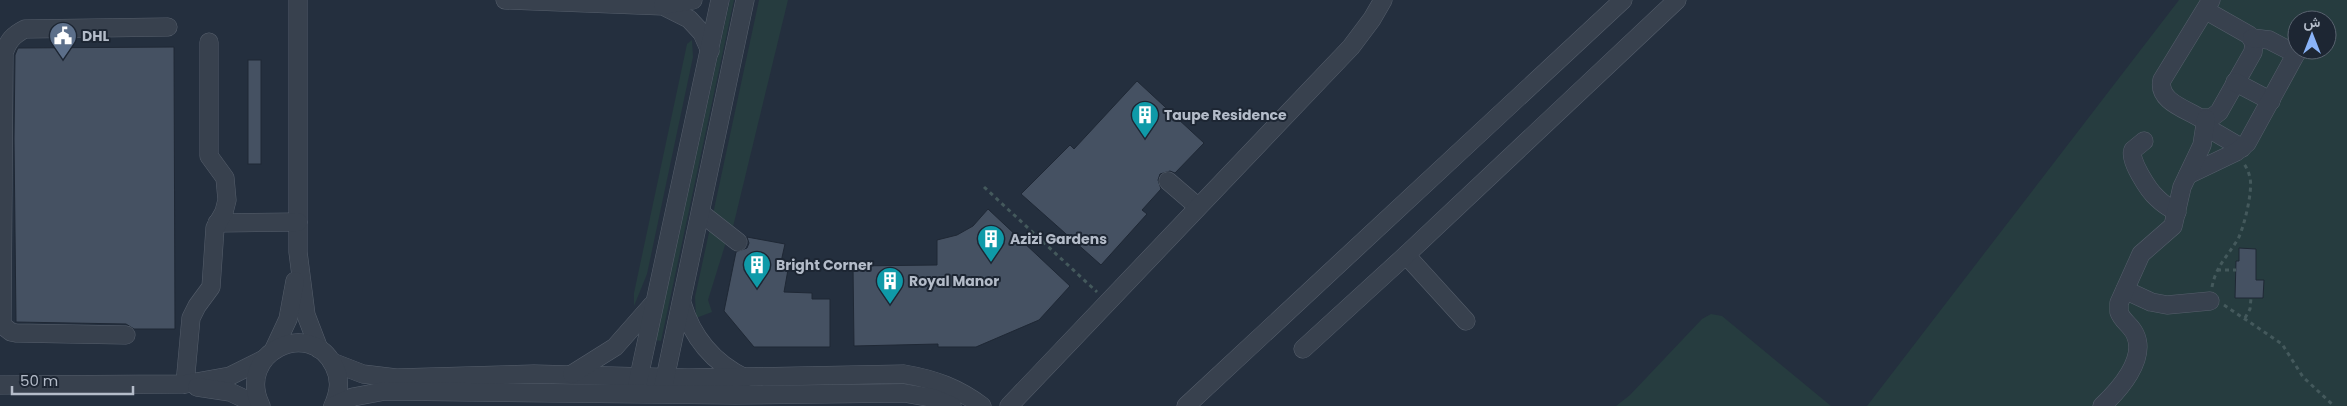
<svg xmlns="http://www.w3.org/2000/svg" width="2347" height="406" viewBox="0 0 2347 406" font-family="Poppins,Vazirmatn,sans-serif">
<style>
.green{fill:#263c3f;fill-rule:evenodd}
.building{fill:#455162;stroke:#1f2835}
.lines{fill:none;stroke-linecap:round;stroke-linejoin:round}
.minor-casing{stroke:#565f6c;stroke-width:19}
.path{stroke:#44595c;stroke-width:3;stroke-dasharray:4 4;stroke-linecap:butt}
.minor{stroke:#38414e;stroke-width:18}
.labels{text-anchor:middle;stroke-width:4;stroke-linejoin:round;paint-order:stroke}
.poi-label{font-size:14px;font-weight:bold;fill:#b4bcc9;stroke:#1d2633;text-anchor:start}
</style>
<rect width="100%" height="100%" fill="#242f3e"/>
<!-- green -->
<g class="green">
<path d="M730,0H734L661,341L656,340Z"/>
<path d="M759,0H788L732,231L713,214Z"/>
<path d="M2179,0H2347V406H1867ZM2297,20H2327V50H2297Z"/>
<path d="M692,40L693,57L647,274L634,306V293L687,44Z"/>
<path d="M710,228L726,242L708,300L712,312L696,318L695,297Z"/>
<path d="M1711,314L1722,316L1831,406H1616L1630,395L1702,319Z"/>
</g>
<!-- building -->
<g class="building">
<path d="M174,47L175,329H134L126,324L16,322L14,139L15,55L17,50L18,48Z"/>
<rect x="248" y="60" width="13" height="104"/>
<path d="M1137,81L1204,143L1175,173L1170,171L1160,174L1158,180L1161,189L1142,210L1147,214L1101,265L1021,194L1070,145L1074,149Z"/>
<path d="M988,209L1070,286L1039,320L976,347H938V344L854,346L853,266L937,265V240L957,235L973,226Z"/>
<path d="M747,237L785,244L781,262L789,264L784,292L812,293V299H830V347H754L724,311L736,252L747,248L749,243Z"/>
<path d="M2239,248L2256,249V280H2264L2263,298H2235L2236,261H2239Z"/>
</g>
<g class="lines">
<defs>
<g id="minor">
<path d="M298,0V252L306,315L319,349"/>
<path d="M505,0L663,6L689,19L702,33L710,51"/>
<path d="M663,5L693,0"/>
<path d="M2205,10L2249,35L2254,43L2253,52L2219,112L2211,118H2200C2186,109 2157,101 2162,80L2211,0"/>
<path d="M2252,38L2269,40L2296,54"/>
<path d="M2235,82L2271,101"/>
<path d="M2206,127L2242,148"/>
<path d="M2144,141L2133,150C2128,159 2149,191 2157,198C2163,204 2169,208 2177,212"/>
<path d="M2188,175L2236,152L2247,143L2298,50"/>
<path d="M1168,181L1197,206"/>
<path d="M701,213L738,242"/>
<path d="M217,223L298,222"/>
<path d="M1406,255L1466,321"/>
<path d="M2125,290L2151,302L2167,305L2210,301"/>
<path d="M682,303C692,337 712,362 745,378"/>
<path d="M126,335L16,333L11,332L2,325L4,53C8,41 13,35 25,29L168,27"/>
<path d="M274,349L288,319L295,281"/>
<path d="M1303,349L1406,255L1677,0"/>
<path d="M332,362L363,374L396,378L534,374L688,378L904,374C934,379 958,388 982,406"/>
<path d="M572,374L615,347L652,305"/>
<path d="M185,384L191,318L197,306L211,287L215,228L224,212L227,200L225,178L209,156V42"/>
<path d="M0,385L185,384L230,376L264,359"/>
<path d="M637,386L720,0"/>
<path d="M197,387L230,392L260,406"/>
<path d="M663,388L745,0"/>
<path d="M261,406C235,353 310,317 334,366C341,380 339,392 333,406"/>
<path d="M333,406L353,397L385,391L735,395L904,393L933,398L952,406"/>
<path d="M1009,406L1351,47L1372,19L1383,0"/>
<path d="M1186,406L1623,0"/>
<path d="M2102,406C2119,390 2147,359 2135,334C2131,325 2122,321 2119,312V303L2141,254L2173,226L2182,187L2202,145L2206,119"/>
</g>
</defs>
<!-- minor casing -->
<use href="#minor" class="minor-casing"/>
<!-- path -->
<g class="path">
<path d="M984,187L1097,292"/>
<path d="M2217,270H2236"/>
<path d="M2212,287C2216,266 2227,257 2238,239C2244,227 2253,191 2250,178C2249,173 2247,168 2244,164"/>
<path d="M2224,305L2282,344L2303,377L2334,406"/>
<path d="M2245,318L2250,309L2251,298"/>
</g>
<!-- minor -->
<use href="#minor" class="minor"/>
</g>
<!-- icons -->
<defs>
<symbol id="civic-pin" viewBox="-11 -11 22 30"><path d="M0 17L-7.5 6A9.5 9.5 0 1 1 7.5 6Z" fill="#5c6f8a" stroke="#1d2633"/><path d="M-.6-6.5H3V-4.5H.6V-3L4-1V1h2V6H-6V1h2V-1L-.6-3ZM-1.2 2.5V6h2.4V2.5Z" fill="#fff"/></symbol>
<symbol id="building-pin" viewBox="-11 -11 22 30"><path d="M0 17L-7.5 6A9.5 9.5 0 1 1 7.5 6Z" fill="#0f9aa8" stroke="#1d2633"/><path d="M-4-6H4V6H1V3H-1V6H-4ZM-2.5-4.3h1.7v1.8h-1.7ZM.8-4.3h1.7v1.8H.8ZM-2.5-1h1.7V.8h-1.7ZM.8-1h1.7V.8H.8Z" fill="#fff"/></symbol>
</defs>
<g fill-rule="evenodd">
<use href="#civic-pin" x="47" y="20" width="32" height="43"/>
<use href="#building-pin" x="1129" y="99" width="32" height="43"/>
<use href="#building-pin" x="975" y="223" width="32" height="43"/>
<use href="#building-pin" x="741" y="249" width="32" height="43"/>
<use href="#building-pin" x="874" y="265" width="32" height="43"/>
</g>
<g class="labels">
<!-- poi labels -->
<g class="poi-label">
<text x="82" y="41">DHL</text>
<text x="1164" y="120">Taupe Residence</text>
<text x="1010" y="244">Azizi Gardens</text>
<text x="776" y="270">Bright Corner</text>
<text x="909" y="286">Royal Manor</text>
</g>
</g>
<!-- north arrow -->
<g transform="translate(2312 35)"><circle r="24" fill="#1d2633" stroke="#59626f"/>
<path d="M0-4L9 19L0 12L-9 19Z" fill="#8ab4f8"/>
<text y="-8" font-size="14" font-weight="bold" text-anchor="middle" fill="#b4bcc9">ش</text>
</g>
<!-- scale -->
<path d="M12 386v8h121v-8" fill="none" stroke="#b4bcc9" stroke-width="2.5"/>
<text x="20" y="386" font-size="15" fill="#b4bcc9" stroke="#1d2633" stroke-width="4" paint-order="stroke">50 m</text>
</svg>
